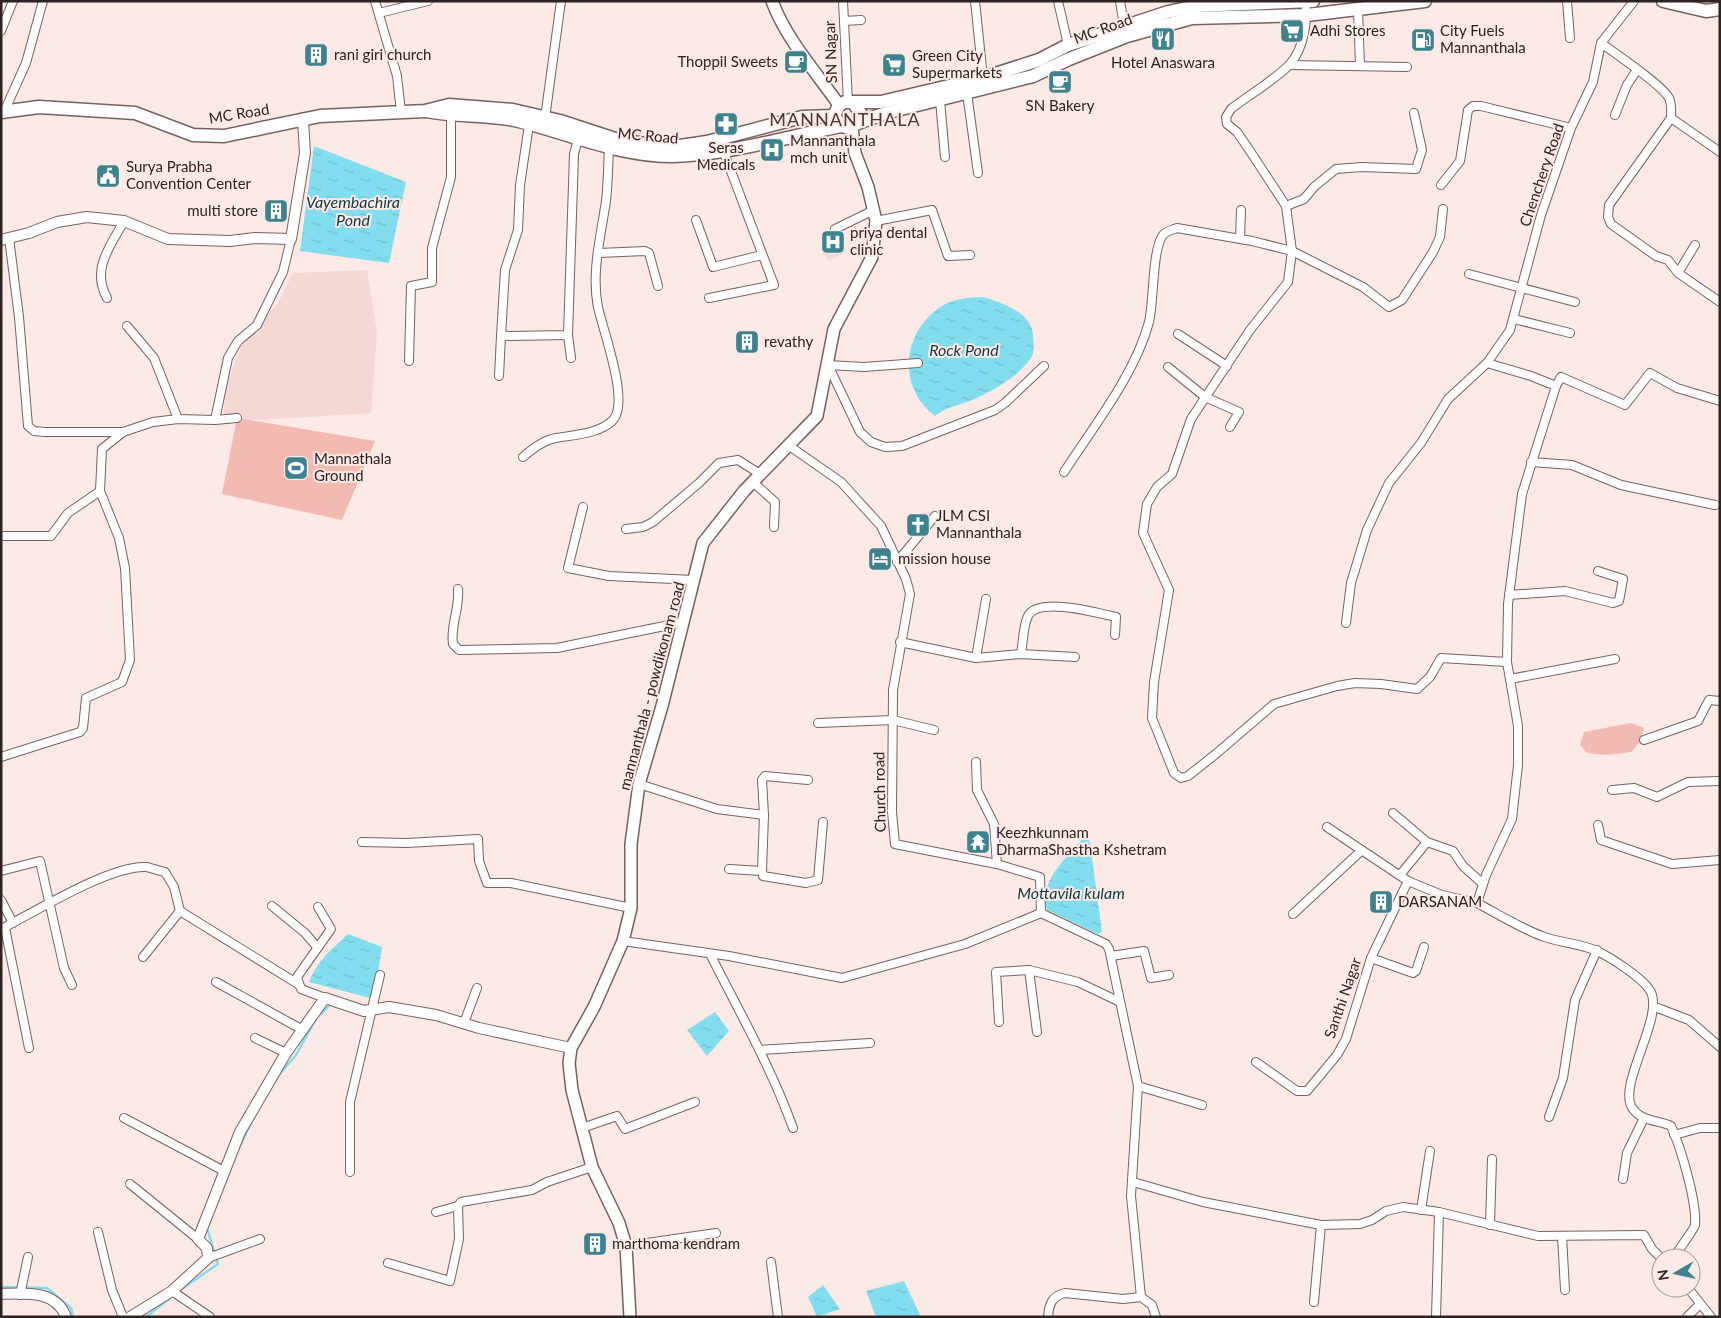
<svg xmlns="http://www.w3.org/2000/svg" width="1721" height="1318" viewBox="0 0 1721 1318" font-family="Lato,sans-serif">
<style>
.built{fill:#f3d8d5}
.green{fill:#f3bab1}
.water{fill:url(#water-ripples)}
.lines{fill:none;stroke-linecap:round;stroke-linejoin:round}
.stream{stroke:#82deef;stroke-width:2.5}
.minor-casing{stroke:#77625f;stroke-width:10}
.tertiary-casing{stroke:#77625f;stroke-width:12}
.secondary-casing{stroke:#77625f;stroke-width:14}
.primary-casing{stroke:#77625f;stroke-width:15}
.minor{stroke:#fff;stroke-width:8}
.tertiary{stroke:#fff;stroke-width:10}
.secondary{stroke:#fff;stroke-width:11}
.primary{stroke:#fff;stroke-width:12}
.labels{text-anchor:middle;stroke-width:4;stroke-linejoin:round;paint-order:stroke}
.street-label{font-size:15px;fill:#2c2322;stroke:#fde9e6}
.poi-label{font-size:15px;fill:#2c2322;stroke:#fde9e6;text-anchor:start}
.water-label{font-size:16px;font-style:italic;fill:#0e3b42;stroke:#fde9e6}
.quarter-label{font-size:18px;letter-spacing:1px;fill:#4c3936;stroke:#fde9e6}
</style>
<defs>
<pattern id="water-ripples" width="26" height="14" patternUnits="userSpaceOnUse" patternTransform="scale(1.25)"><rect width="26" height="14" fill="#82deef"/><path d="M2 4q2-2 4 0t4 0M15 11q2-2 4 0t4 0" fill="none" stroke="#70becd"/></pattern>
</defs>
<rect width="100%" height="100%" fill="#fde9e6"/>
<!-- built -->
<g class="built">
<path d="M833,236L846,252L829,261L820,249Z"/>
<path d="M367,270L377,333L371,413L240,421L224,416L225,394L232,370L243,343L278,303L293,273Z"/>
</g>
<!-- green -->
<g class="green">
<path d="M237,418L375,441L342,520L222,494Z"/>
<path d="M1631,723L1644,728L1640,742L1631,752L1605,755L1587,753L1580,745L1584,732Z"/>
</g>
<!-- water -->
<g class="water">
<path d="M314,146L406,182L389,263L300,251Z"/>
<path d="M983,297C1000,302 1031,312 1033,334C1033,341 1035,350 1032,356C1023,373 997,388 981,396C966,404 949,405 935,416C898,388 901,335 939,308C952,298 968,298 983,297Z"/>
<path d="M1088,838L1090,843L1102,932L1098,934L1047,910C1039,881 1064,861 1081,840Z"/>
<path d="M348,934L382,947L374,999L309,982C317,961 332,949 348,934Z"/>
<path d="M715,1012L729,1031L707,1056L687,1030Z"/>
<path d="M904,1281L921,1317H876L866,1291Z"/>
<path d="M823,1285L840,1309L817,1317L808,1297Z"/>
</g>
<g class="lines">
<!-- stream -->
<g class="stream">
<path d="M278,1076L296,1055L317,1017L328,1007"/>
<path d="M241,1144L255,1115"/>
<path d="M1,1287L47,1288L71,1308L73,1317"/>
<path d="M180,1290L218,1264L207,1228"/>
<path d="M146,1317L170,1298"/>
</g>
<defs>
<g id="minor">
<path d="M375,1L397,76L401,112"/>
<path d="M843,1L848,102"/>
<path d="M975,1L983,78"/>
<path d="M1058,1L1068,45"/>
<path d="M1120,1L1124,26"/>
<path d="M1305,1C1308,21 1304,48 1290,64C1279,77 1246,97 1231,109L1226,117L1227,124L1237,132L1250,151L1286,206L1292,251L1288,282L1250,330L1191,419L1172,474L1157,487L1147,504L1143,533L1169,590L1154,682L1152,718L1174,773L1181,778L1188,776L1217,753L1274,704L1337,686L1355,683L1381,684L1417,689L1430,677L1441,658L1507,662"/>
<path d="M1567,1L1570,38"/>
<path d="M1358,9L1360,66"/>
<path d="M379,13L428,1"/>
<path d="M844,21L861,20"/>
<path d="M1,31L13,1"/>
<path d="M1601,43C1616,54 1662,85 1669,98C1672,104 1671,112 1671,118L1609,205L1608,217L1611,224L1656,256L1668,260L1678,273L1720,302"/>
<path d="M1290,65L1407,67"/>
<path d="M967,93L978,173"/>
<path d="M940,100L945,157"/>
<path d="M4,112L26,63L43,1"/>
<path d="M1615,115L1627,85L1637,70"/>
<path d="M545,118L561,1"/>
<path d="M1671,118L1720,152"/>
<path d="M529,125L520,185L518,230L505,270L501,336L568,335L574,154L578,139"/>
<path d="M1441,185L1460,161L1468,110L1473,106H1481L1571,128"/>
<path d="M1286,206L1304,199L1314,187L1336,169L1362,167L1416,169L1422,150L1414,113"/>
<path d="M696,220L713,267L762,255"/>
<path d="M876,221L932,210L948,256L970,255"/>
<path d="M835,229L874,210"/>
<path d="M9,238L19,317L28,426L34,431L45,432H123L153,422L178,419L215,420"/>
<path d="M1240,239L1241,210"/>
<path d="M599,253L645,251L649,253L658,286"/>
<path d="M1678,273L1695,245"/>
<path d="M1469,274L1575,302"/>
<path d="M107,298C91,269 110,247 124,221"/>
<path d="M709,298L774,285L723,150"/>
<path d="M1514,319L1570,333"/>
<path d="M127,326L154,358L178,419"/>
<path d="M1178,334L1227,366"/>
<path d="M568,335L571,358"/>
<path d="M409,361L411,286L432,282V248L451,177V117"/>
<path d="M918,363L864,367L828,365L860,432L871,442L885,447L902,446L995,410L1005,403L1044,366"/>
<path d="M1487,363L1510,330L1541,215L1571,128L1593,82L1601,43L1634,1"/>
<path d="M1168,367L1205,397L1239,412L1230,427"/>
<path d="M499,376L501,336"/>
<path d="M1556,386L1561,377L1625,405L1650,373L1677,388L1720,401"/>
<path d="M237,418L215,420L228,358L238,341L257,325L283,272L291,239"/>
<path d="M788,445L841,482L881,526L906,579L910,594L893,690L892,812L895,844L997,864L1040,877L1041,913"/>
<path d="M523,457C532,449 544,440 556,438C572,435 600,434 613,420C630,402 603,331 598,307C591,273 601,235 606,201C608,184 608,166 609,148"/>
<path d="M1531,462L1572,465L1621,485L1715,505"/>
<path d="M1064,472C1094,426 1135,374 1149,322C1154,302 1152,249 1163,235C1166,231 1172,230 1177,228L1252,241L1292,251L1363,287L1389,307L1402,300L1433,252L1440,237L1443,209"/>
<path d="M753,482L775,502L774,527"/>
<path d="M583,507L568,568L609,576L694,580"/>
<path d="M626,529L643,527L653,522L699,483L719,463L738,460L760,474"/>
<path d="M1,536H51L68,513L100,491L102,449L123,432"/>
<path d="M897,562L935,516"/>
<path d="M458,589C460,609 450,625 453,644L459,650L557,648L684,622"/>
<path d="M1509,595L1565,591L1613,603L1619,601L1623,579L1598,571"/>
<path d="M1346,623L1351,583L1367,530L1389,483L1421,443L1448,399L1487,363L1531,376L1556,386L1522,494L1508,604L1507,662L1518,726V765L1512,819L1486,875L1477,903C1498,914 1520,928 1542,936C1559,943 1580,943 1597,951C1610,957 1641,977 1649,989C1668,1013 1615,1086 1633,1109C1642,1122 1659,1120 1671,1126C1681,1148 1697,1202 1695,1225C1694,1230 1677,1251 1674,1258"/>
<path d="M900,642L976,658L1021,654L1075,657"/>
<path d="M1021,654C1023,643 1023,626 1028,616C1038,596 1098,613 1116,617L1115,635"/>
<path d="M976,658L986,599"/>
<path d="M1510,679L1615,659"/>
<path d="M818,723L893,720L934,730"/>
<path d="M1644,740L1698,721L1709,700L1720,701"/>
<path d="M1,757L80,732L83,728L86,698L122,682L130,660L125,568L119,538L100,491"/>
<path d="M976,762L977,790L994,824L997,864"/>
<path d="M639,784L717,809L764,815"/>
<path d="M1612,790L1634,788L1657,797L1688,782L1720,781"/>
<path d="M1393,813L1427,842L1453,851L1463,866L1483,884"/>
<path d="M1598,825L1601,840L1672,864L1720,860"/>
<path d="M1327,827L1408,881L1442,895L1477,903"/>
<path d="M362,842L407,843L478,839L479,861L487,883H511L631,908"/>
<path d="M729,869L762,871L764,815L762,780L765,776L808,780"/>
<path d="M1,871L40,861L64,968L72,985"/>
<path d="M762,871L763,876L806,883L818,880L823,822"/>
<path d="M1400,875L1427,842"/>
<path d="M1,900L13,923"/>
<path d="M272,906L305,933L317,947"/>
<path d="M318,907L331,929L297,977L301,989L325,998"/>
<path d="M1041,913L1106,944L1109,949L1138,1086L1131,1196L1141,1297L1152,1305L1156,1317"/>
<path d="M1293,914L1362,850"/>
<path d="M5,928L29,1048"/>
<path d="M1,929C35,912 110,865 146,867C152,868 159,871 165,872L174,887L180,911L298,984"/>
<path d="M623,941L729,956L842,978L965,944L1041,913"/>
<path d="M710,954C739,1011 771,1067 793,1128"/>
<path d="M1111,956L1144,951L1151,978L1169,975"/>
<path d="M143,957L180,911"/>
<path d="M1371,958L1413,973L1416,971L1424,947"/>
<path d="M1029,970L1037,1032"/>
<path d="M216,982L301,1029"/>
<path d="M1655,1007L1689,1020L1720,1047"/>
<path d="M999,1022L996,972L1029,970L1078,982L1120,1002"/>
<path d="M464,1023L477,988"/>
<path d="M255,1038L286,1053"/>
<path d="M760,1050L870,1043"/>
<path d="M1256,1062L1297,1091H1307L1337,1055L1346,1039L1371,958L1408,881"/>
<path d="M1138,1086L1202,1105"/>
<path d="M1549,1117L1563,1078L1575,1000L1597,950"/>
<path d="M124,1118L224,1171"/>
<path d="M582,1128L617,1116L625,1129L695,1102"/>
<path d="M1674,1135L1700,1128H1720"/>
<path d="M350,1172V1102L380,975"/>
<path d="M1623,1179L1627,1153L1644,1118"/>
<path d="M1133,1182L1203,1202L1321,1225L1360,1224L1372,1220L1386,1211L1403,1207L1439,1212"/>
<path d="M130,1184L198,1239"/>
<path d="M1421,1210L1430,1151"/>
<path d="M436,1212L458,1206"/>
<path d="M1490,1225L1492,1159"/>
<path d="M98,1232L112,1290L123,1317"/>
<path d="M1562,1236L1565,1290"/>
<path d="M626,1246L716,1233"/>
<path d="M208,1258L260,1239"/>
<path d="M771,1262L778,1317"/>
<path d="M388,1263L450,1281L459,1239L458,1206L461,1202L532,1190L547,1182L592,1167"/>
<path d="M1688,1288L1711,1317"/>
<path d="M172,1291L210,1317"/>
<path d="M20,1295L28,1257"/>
<path d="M1314,1302L1321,1225"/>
<path d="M1048,1317C1049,1304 1052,1296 1065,1293L1123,1299L1141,1297"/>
<path d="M1436,1317L1439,1212L1538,1236L1644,1235L1652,1249L1661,1258"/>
<path d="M1687,1317L1700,1304"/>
</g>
<g id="tertiary">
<path d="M1,240L29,233L57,222L87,217L124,221L168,239L230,241L255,238L291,239L305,153L303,120"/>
<path d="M1,1294C25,1293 56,1290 66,1317"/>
<path d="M130,1317L172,1291L208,1258L207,1248L198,1239L240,1132L286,1053L325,998L364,1011L389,1007L436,1015L479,1028L571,1048"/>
</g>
<g id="secondary">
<path d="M772,1C786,39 816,72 839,105"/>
<path d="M630,1317L626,1246L619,1223L592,1167L572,1090L569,1063L571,1048L594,1007L623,941L631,908V844L639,784L662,706L703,543L744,491L817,416L834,329L872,257L876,221L868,187L855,153L852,127"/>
</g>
<g id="primary">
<path d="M1663,1L1706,11L1720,9"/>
<path d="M853,102L861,114L858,123L849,128L841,126L834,116L839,105L845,102H881L983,78L1039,60L1068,45L1168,12L1196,6L1313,1"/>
<path d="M427,111C456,117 485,114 514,120C567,132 616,156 673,156C727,155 787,137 841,126"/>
<path d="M1,112L39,107L135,113L193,135L224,136L320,116L425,111L449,105L513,110L560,121L615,139L667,148L707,142L802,117L834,116"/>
<path d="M858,123L889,112L1033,76L1069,59L1127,36L1192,18L1307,15L1425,1"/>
</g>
</defs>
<!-- minor casing -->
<use href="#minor" class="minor-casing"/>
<!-- tertiary casing -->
<use href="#tertiary" class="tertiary-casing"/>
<!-- secondary casing -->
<use href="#secondary" class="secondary-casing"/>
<!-- primary casing -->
<use href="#primary" class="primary-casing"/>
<!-- minor -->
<use href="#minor" class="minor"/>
<!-- tertiary -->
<use href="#tertiary" class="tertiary"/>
<!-- secondary -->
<use href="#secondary" class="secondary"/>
<!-- primary -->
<use href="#primary" class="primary"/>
</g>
<!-- icons -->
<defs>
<symbol id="supermarket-square" viewBox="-11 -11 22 22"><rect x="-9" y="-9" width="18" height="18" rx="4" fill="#3d828f" stroke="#fde9e6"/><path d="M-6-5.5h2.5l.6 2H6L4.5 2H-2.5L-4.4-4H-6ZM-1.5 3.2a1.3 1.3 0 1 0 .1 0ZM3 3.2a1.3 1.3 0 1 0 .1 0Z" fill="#fff"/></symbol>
<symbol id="restaurant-square" viewBox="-11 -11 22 22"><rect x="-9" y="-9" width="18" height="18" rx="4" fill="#3d828f" stroke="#fde9e6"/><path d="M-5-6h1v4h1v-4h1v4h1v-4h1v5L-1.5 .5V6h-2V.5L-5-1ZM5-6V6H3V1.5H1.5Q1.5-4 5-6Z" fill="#fff"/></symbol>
<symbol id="fuel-square" viewBox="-11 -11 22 22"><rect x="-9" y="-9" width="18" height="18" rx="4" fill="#3d828f" stroke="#fde9e6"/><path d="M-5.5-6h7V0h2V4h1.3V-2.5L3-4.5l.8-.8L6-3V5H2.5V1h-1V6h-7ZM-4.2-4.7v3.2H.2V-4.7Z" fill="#fff"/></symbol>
<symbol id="building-square" viewBox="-11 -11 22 22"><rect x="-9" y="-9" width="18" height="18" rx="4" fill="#3d828f" stroke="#fde9e6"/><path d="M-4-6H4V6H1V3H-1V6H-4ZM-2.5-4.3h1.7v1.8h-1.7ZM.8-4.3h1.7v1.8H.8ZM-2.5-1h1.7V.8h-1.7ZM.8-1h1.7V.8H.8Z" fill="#fff"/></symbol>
<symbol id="cafe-square" viewBox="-11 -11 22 22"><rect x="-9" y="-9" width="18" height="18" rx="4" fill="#3d828f" stroke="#fde9e6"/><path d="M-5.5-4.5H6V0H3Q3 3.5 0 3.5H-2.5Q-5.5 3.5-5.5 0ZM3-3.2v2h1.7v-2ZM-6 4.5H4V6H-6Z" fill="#fff"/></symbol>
<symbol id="pharmacy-square" viewBox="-11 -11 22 22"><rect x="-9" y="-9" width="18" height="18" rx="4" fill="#3d828f" stroke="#fde9e6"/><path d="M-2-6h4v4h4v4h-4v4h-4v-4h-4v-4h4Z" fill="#fff"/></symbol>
<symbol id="hospital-square" viewBox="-11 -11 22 22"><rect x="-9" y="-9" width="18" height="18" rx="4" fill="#3d828f" stroke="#fde9e6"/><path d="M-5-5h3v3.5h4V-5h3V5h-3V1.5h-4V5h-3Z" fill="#fff"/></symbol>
<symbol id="civic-square" viewBox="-11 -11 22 22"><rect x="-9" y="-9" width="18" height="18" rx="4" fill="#3d828f" stroke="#fde9e6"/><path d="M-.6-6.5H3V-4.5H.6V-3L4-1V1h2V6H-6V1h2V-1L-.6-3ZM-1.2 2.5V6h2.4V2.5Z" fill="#fff"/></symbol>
<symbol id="stadium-square" viewBox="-11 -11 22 22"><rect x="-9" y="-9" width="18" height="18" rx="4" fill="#3d828f" stroke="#fde9e6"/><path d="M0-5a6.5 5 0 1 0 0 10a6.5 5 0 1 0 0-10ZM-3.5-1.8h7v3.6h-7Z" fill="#fff"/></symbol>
<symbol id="church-square" viewBox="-11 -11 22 22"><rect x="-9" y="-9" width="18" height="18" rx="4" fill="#3d828f" stroke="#fde9e6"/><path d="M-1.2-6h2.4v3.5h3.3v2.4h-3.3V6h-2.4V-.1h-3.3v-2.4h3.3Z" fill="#fff"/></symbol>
<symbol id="hotel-square" viewBox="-11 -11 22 22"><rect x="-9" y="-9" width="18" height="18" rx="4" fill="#3d828f" stroke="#fde9e6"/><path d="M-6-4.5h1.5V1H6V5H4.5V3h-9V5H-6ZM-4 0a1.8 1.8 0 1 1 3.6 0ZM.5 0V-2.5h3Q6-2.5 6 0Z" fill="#fff"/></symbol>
<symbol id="temple-square" viewBox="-11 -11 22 22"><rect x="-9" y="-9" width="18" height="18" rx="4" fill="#3d828f" stroke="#fde9e6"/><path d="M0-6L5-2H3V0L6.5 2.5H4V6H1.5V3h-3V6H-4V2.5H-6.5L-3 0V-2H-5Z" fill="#fff"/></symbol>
</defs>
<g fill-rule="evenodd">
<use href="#supermarket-square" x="1278" y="17" width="28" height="28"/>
<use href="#restaurant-square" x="1149" y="25" width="28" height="28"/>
<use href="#fuel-square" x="1409" y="26" width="28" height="28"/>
<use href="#building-square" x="302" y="41" width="28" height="28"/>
<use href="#cafe-square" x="782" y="48" width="28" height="28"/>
<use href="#supermarket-square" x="880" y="51" width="28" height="28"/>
<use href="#cafe-square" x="1046" y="68" width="28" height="28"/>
<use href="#pharmacy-square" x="712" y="110" width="28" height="28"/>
<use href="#hospital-square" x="758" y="136" width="28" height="28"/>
<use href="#civic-square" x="94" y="162" width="28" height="28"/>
<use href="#building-square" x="262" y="197" width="28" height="28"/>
<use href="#hospital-square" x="819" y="228" width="28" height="28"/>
<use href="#building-square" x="733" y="328" width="28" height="28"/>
<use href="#stadium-square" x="282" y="454" width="28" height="28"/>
<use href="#church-square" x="904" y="511" width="28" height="28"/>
<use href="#hotel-square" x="866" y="545" width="28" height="28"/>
<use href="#temple-square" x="964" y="828" width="28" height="28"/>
<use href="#building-square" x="1367" y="888" width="28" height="28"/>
<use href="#building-square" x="581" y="1230" width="28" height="28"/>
</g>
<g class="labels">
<!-- street labels -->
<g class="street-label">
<text transform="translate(1103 29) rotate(-20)" y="5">MC Road</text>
<text transform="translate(831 52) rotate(-92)" y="5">SN Nagar</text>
<text transform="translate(239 114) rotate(-9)" y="5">MC Road</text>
<text transform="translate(648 136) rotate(5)" y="5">MC Road</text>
<text transform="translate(1542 175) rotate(-71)" y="5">Chenchery Road</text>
<text transform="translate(652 686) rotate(-75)" y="5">mannanthala - powdikonam road</text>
<text transform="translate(880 792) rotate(-91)" y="5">Church road</text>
<text transform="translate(1343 998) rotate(-71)" y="5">Santhi Nagar</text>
</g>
<!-- poi labels -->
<g class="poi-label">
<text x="1310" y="36">Adhi Stores</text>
<text x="1440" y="36">City Fuels<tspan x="1440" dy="17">Mannanthala</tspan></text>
<text x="334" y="60">rani giri church</text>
<text x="912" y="61">Green City<tspan x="912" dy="17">Supermarkets</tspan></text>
<text x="778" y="67" text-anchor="end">Thoppil Sweets</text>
<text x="1163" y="68" text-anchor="middle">Hotel Anaswara</text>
<text x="1060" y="111" text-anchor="middle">SN Bakery</text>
<text x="790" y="146">Mannanthala<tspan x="790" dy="17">mch unit</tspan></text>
<text x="726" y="153" text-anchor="middle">Seras<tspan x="726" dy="17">Medicals</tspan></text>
<text x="126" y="172">Surya Prabha<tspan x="126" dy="17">Convention Center</tspan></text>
<text x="258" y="216" text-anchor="end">multi store</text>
<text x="850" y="238">priya dental<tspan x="850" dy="17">clinic</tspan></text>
<text x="764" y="347">revathy</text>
<text x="314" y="464">Mannathala<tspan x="314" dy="17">Ground</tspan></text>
<text x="936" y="521">JLM CSI<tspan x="936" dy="17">Mannanthala</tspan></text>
<text x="898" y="564">mission house</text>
<text x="996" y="838">Keezhkunnam<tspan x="996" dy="17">DharmaShastha Kshetram</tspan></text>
<text x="1398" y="907">DARSANAM</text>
<text x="612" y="1249">marthoma kendram</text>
</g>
<!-- water labels -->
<g class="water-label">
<text x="353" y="208">Vayembachira<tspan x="353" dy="18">Pond</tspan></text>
<text x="964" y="356">Rock Pond</text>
<text x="1071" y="899">Mottavila kulam</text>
</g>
<!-- quarter labels -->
<g class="quarter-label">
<text x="845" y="126">MANNANTHALA</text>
</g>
</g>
<!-- border -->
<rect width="1721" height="1318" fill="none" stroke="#2c2322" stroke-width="5"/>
<!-- north arrow -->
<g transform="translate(1676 1273) rotate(261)"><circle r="24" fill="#fde9e6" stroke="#a99a98"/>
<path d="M0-4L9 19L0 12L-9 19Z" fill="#3d828f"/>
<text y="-8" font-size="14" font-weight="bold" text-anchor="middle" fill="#2c2322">N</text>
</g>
</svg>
